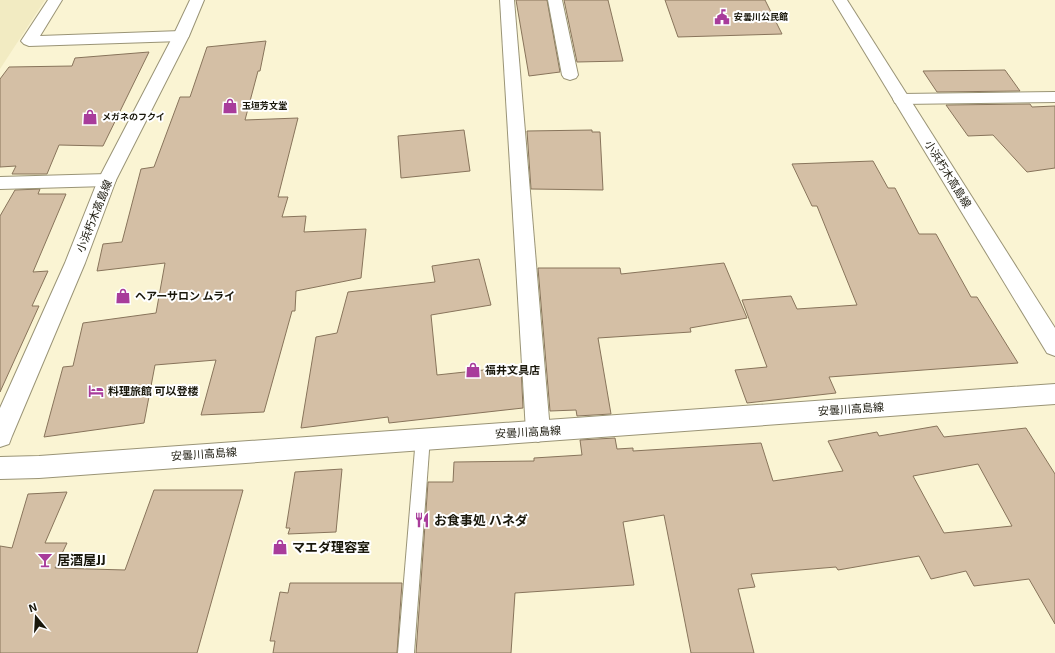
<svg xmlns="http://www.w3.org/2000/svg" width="1055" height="653" font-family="'Exo 2','Noto Sans JP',sans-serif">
	<rect width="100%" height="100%" fill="#faf4d3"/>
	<path fill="#f2ebc2" d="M0 0H45L0 69Z"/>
	<g fill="#d4bfa5" stroke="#88745b" fill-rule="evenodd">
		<path d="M516 0H547L560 72 529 76Z"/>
		<path d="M564 0H608L623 61 577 62Z"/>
		<path d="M665 0H765L782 34 678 37Z"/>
		<path d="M266 41 260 71H258L245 120 298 118 278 197H288L282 217 306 216 304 232 366 229 361 278 296 291 295 311H292L264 412 201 415 216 360 155 365 144 423 44 437 63 367 73 366 83 323 156 313 165 263 97 271 103 244 122 242 141 169 154 167 180 97H190L207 47Z"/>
		<path d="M149 52 103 146 59 145 47 174H12L16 166 0 167V79L9 67 72 66 75 58Z"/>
		<path d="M1005 70 1020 91 937 92 923 71Z"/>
		<path d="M1030 104 1032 107 1055 106V168L1027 172 993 135 968 136 946 105Z"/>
		<path d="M464 130 470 171 401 178 398 136Z"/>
		<path d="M592 130V132H600L603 190 531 189 527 131Z"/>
		<path d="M873 161 888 188H895L919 234H936L971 297H977L1018 363 829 377 836 393 747 403 735 370 767 367 742 300 791 296 797 309 857 305 817 206H812L792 164Z"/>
		<path d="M40 189 38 194H66L33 272 48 271 32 306H39L0 392V216L15 190Z"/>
		<path d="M479 259 491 305 431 315 437 375 521 366 523 408 389 423 388 417 301 428 316 337 337 333 348 292 435 282 432 266Z"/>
		<path d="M724 263 747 318 690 328 691 332 598 338 611 414 577 416 576 410 550 411 538 268H620L621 274Z"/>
		<path d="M937 426 944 437 1026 428 1055 474V624L1029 579 974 586 966 571 931 579 919 556 838 570 836 567 751 574 755 587 738 589 754 653H691L664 515 623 522 634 585 515 593 511 653H416L428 482H453L454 462 534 461V458L582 455 580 440 615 438 617 449 633 448V451L761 443 773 481 843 471 828 441 877 432 879 436ZM978 464 1012 526 944 533 913 476Z"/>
		<path d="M342 469 336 532 288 534 290 528H286L295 472Z"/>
		<path d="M154 490H243L197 653H0V546L12 548 28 494 67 492 45 543H67L55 568 125 570Z"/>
		<path d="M290 583H402L397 653H273L275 641H270L280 592 288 593Z"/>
	</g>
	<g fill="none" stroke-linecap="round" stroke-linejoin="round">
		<g stroke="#9a9476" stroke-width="2">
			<path id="service" d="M423 431 428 433 430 437 414 653H398L416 437 418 433Z"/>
		</g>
		<g stroke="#9a9476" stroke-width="2">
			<g id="minor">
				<path d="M48 0H62L40 36 181 31 186 33 189 36 186 39 181 41 29 46 24 44 21 41Z"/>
				<path d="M500 0H514L550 431 547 438 538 442 529 438 526 431Z"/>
				<path d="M548 0H562L578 75 576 78 570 80 564 78 562 75Z"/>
				<path d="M1055 92V102L901 104 895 103 893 99 895 95 901 94Z"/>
				<path d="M107 174 114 176 116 180 114 184 107 186 0 189V177Z"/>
			</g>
		</g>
		<g stroke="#9a9476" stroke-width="2">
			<path id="secondary" d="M1055 384V404L39 478 0 479V457L39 456Z"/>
		</g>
		<g stroke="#9a9476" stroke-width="2">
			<g id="primary">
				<path d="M190 0H204L189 36 116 180 85 263 12 436 9 444 0 447V408L65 263 98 180 173 36Z"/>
				<path d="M833 0H847L1055 328V356L1047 353Z"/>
			</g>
		</g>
		<use href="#service" fill="#fff" fill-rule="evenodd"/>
		<use href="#minor" fill="#fff" fill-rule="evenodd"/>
		<use href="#secondary" fill="#fff" fill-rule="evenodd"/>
		<use href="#primary" fill="#fff" fill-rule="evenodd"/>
	</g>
	<defs>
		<g id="civic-bare" transform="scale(1.2)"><path d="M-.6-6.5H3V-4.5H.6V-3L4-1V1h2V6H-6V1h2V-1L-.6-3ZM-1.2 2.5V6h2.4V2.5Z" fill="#a83c9b" stroke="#fff" stroke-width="2.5" paint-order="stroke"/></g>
		<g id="shop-bare" transform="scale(1.2)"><path d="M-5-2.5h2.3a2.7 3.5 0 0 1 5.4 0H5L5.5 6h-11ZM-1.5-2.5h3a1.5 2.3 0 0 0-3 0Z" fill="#a83c9b" stroke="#fff" stroke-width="2.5" paint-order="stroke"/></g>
		<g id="hotel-bare" transform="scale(1.2)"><path d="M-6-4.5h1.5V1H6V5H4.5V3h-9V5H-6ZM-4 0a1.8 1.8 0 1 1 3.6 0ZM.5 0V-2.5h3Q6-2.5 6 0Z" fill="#a83c9b" stroke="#fff" stroke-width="2.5" paint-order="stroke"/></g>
		<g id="restaurant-bare" transform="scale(1.2)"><path d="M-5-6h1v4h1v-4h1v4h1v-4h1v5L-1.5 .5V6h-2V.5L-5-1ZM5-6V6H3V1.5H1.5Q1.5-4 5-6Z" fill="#a83c9b" stroke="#fff" stroke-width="2.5" paint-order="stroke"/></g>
		<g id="bar-bare" transform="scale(1.2)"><path d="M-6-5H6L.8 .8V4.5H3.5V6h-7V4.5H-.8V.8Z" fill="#a83c9b" stroke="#fff" stroke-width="2.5" paint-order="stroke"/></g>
	</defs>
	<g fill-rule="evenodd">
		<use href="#civic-bare" x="722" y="17"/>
		<use href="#shop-bare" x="230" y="106"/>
		<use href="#shop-bare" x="90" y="117"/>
		<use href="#shop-bare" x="123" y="296"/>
		<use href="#shop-bare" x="473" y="370"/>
		<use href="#hotel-bare" x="96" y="391"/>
		<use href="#restaurant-bare" x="422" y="520"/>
		<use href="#shop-bare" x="280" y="547"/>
		<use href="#bar-bare" x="45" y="560"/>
	</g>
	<g text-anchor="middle" stroke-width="4" stroke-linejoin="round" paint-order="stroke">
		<g font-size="9" font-weight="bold" fill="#19170b" stroke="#fff" text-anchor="start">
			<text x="734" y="20">安曇川公民館</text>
			<text x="242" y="109">玉垣芳文堂</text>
			<text x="102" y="120">メガネのフクイ</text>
		</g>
		<g font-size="11" fill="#19170b" stroke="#fff">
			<text transform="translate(948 174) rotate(58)" y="4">小浜朽木高島線</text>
			<text transform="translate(94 216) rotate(-68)" y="4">小浜朽木高島線</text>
			<text transform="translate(851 409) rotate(-4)" y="4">安曇川高島線</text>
			<text transform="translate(528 432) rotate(-3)" y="4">安曇川高島線</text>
			<text transform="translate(204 454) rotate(-4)" y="4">安曇川高島線</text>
		</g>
		<g font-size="11" font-weight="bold" fill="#19170b" stroke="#fff" text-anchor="start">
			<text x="135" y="300">ヘアーサロン ムライ</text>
			<text x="485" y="374">福井文具店</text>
			<text x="108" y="395">料理旅館 可以登楼</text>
		</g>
		<g font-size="13" font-weight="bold" fill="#19170b" stroke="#fff" text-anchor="start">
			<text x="434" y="525">お食事処 ハネダ</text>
			<text x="292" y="552">マエダ理容室</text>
			<text x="57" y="565">居酒屋JJ</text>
		</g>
	</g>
	<g transform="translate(36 617) rotate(342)" stroke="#ffffff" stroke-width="3" paint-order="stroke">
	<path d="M0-3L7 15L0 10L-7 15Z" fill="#19170b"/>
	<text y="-6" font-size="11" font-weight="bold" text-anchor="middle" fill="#19170b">N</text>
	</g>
</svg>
